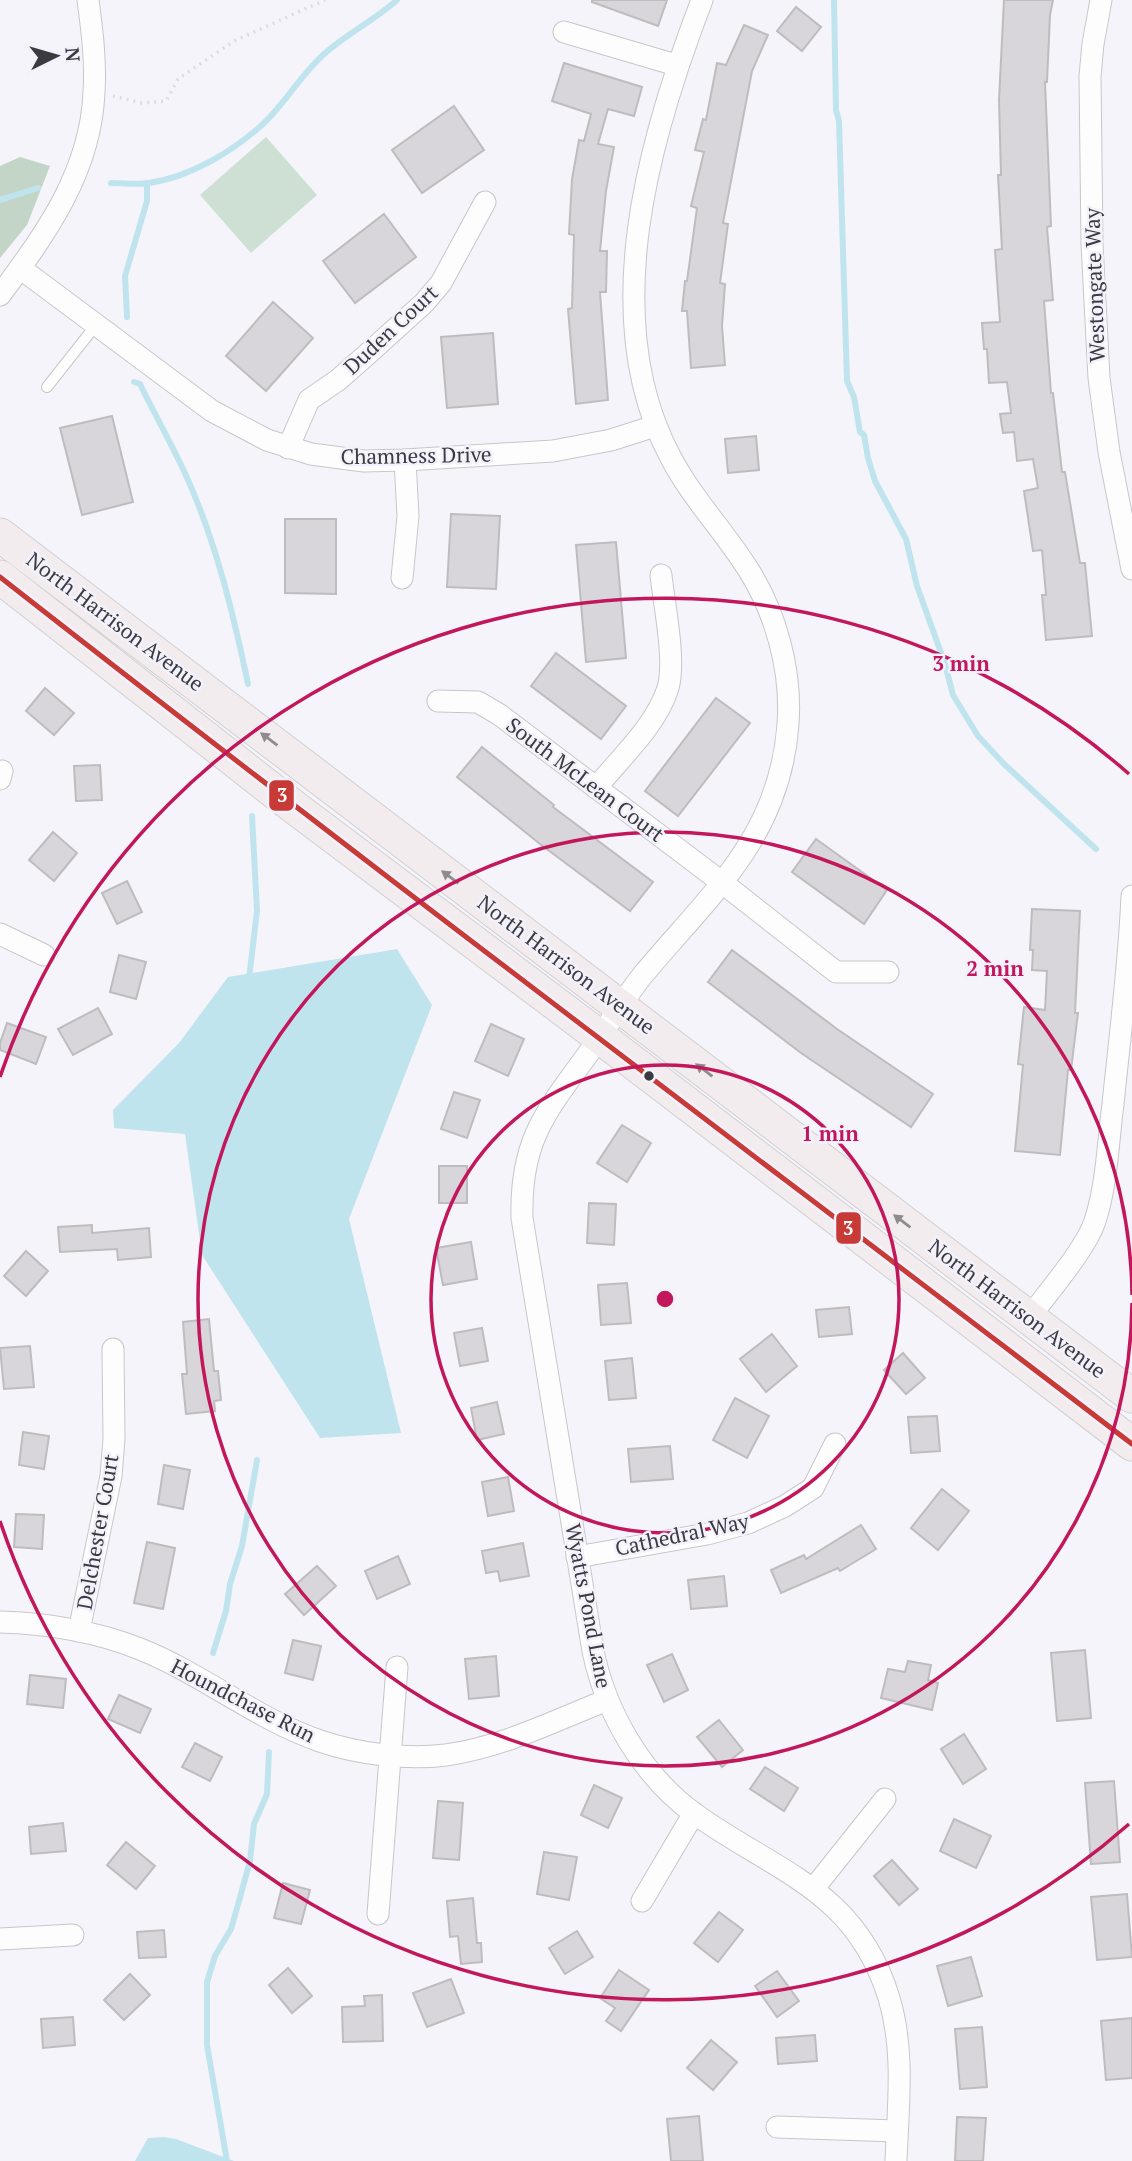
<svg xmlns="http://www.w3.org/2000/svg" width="1132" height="2161" font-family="'PT Serif',serif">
	<rect width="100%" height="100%" fill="#f5f4fa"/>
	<path fill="#cee0d4" d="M266 137 317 195 251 253 200 195Z"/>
	<path fill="#c2d5c7" d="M20 157 50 166 27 225 0 258V166Z"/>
	<g fill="#c0e4ee">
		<path d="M397 949 432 1005 349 1219 401 1433 320 1438 202 1255 185 1134 114 1128 113 1110 179 1043 228 977Z"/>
		<path d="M164 2137 176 2139 234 2161H135L148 2138Z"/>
	</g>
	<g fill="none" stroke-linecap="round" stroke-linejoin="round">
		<g stroke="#c0e4ee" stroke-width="6">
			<path d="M834 0 836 110 839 121 847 381 854 397 860 432 864 435 868 458 875 481 906 539 917 586 945 664 953 695 978 736 1004 764 1096 849"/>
			<path d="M111 183C123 183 137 185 149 183 190 177 232 152 263 124 285 103 301 75 323 55 346 34 375 20 397 0"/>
			<path d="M0 200 38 188"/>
			<path d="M127 317 125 276 147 201V183"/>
			<path d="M134 382 140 384C154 413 170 441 184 471 215 538 233 612 248 684"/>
			<path d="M249 979 257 911 252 816"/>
			<path d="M213 1653 226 1611 230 1584 242 1546 257 1460"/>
			<path d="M227 2161 207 2045V1982L215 1956 231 1929 239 1901 250 1861 254 1824 267 1794 269 1752"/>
		</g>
	</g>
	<g fill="#d8d6da" stroke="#bfbcc0" stroke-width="2">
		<path d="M592 0H667L658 26 592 2Z"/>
		<path d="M1004 0H1053L1050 15 1047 82H1045L1051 226 1047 227 1053 300 1044 301 1051 393H1053L1062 472H1065L1080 563H1085L1092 636 1046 640 1042 595H1046L1042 550 1033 551 1024 491 1038 488 1033 459 1017 461 1014 432 1003 433 1000 414 1011 413 1007 382 989 383 987 349H984L982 323 1000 322 995 250 1002 249 998 175H1001L999 100Z"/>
		<path d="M796 7 821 27 802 51 777 31Z"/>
		<path d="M744 25 768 35 752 71 723 223 728 224 720 283 725 284 722 326 725 365 691 368 687 311H682L685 281H687L697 208 691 206 704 152 695 150 703 119 706 120 717 63 726 65Z"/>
		<path d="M564 63 642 87 634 116 608 109 598 144 614 147 606 191 600 251H607L606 292H600L608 400 576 404 568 309 572 308 574 235 569 234 572 179 579 140 584 141 591 114 552 101Z"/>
		<path d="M454 106 484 150 422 193 392 150Z"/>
		<path d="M384 214 416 257 355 303 323 261Z"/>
		<path d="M273 302 313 338 266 391 226 356Z"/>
		<path d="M493 333 498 404 447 408 441 337Z"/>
		<path d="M112 416 133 502 82 515 60 428Z"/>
		<path d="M756 436 759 470 728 473 725 439Z"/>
		<path d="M451 514 500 516 496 589 447 587Z"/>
		<path d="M285 519H336V594L285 593Z"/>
		<path d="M616 542 626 658 586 662 576 545Z"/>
		<path d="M556 653 626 706 601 739 531 686Z"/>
		<path d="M45 688 74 713 54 735 26 711Z"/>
		<path d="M716 698 750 723 678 816 645 791Z"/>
		<path d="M482 747 554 805 553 807 653 882 630 911 540 844 457 777Z"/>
		<path d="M100 765 102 800 76 801 74 766Z"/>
		<path d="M53 832 77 853 54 881 29 860Z"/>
		<path d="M816 839 887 890 864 924 792 872Z"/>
		<path d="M127 881 142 912 117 924 102 893Z"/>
		<path d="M1032 909 1080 911 1075 1013H1078L1071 1070H1068L1060 1155 1015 1151 1023 1065 1018 1064 1024 1007 1045 1010 1047 971 1032 970 1033 950H1030Z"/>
		<path d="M732 950 837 1029 933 1094 911 1127 801 1053 708 982Z"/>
		<path d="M119 955 146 962 136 999 110 992Z"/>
		<path d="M98 1008 112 1034 73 1055 58 1029Z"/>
		<path d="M7 1023 46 1037 36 1064 0 1050V1043Z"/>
		<path d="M491 1024 524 1039 508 1076 475 1061Z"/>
		<path d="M454 1092 480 1100 467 1138 441 1129Z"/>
		<path d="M622 1125 651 1143 627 1182 597 1163Z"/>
		<rect x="439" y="1166" width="28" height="37"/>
		<path d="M589 1203 616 1204 614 1245 587 1243Z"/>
		<path d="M92 1225V1233L149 1228 151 1257 118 1260 117 1249 60 1252 58 1227Z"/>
		<path d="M471 1242 477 1279 443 1285 436 1248Z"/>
		<path d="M26 1251 48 1271 26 1296 4 1276Z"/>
		<path d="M627 1283 631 1323 601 1325 598 1285Z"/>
		<path d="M849 1307 852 1334 819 1337 816 1310Z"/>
		<path d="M209 1319 214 1371H218L221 1400 214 1401 215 1411 186 1414 182 1374H187L183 1322Z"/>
		<path d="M482 1328 488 1361 460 1366 454 1333Z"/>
		<path d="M772 1334 797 1366 766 1392 740 1359Z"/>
		<path d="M30 1346 34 1387 4 1389 0 1348Z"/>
		<path d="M903 1353 925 1378 906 1394 884 1370Z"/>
		<path d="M632 1358 636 1398 609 1400 605 1361Z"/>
		<path d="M735 1398 769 1416 747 1458 713 1440Z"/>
		<path d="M497 1402 504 1434 477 1440 471 1408Z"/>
		<path d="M937 1416 940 1451 911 1453 908 1417Z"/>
		<path d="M23 1432 49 1436 44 1469 19 1465Z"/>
		<path d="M670 1446 673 1479 631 1482 628 1449Z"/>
		<path d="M164 1465 190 1470 183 1509 158 1504Z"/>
		<path d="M508 1477 514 1511 488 1516 482 1482Z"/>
		<path d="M942 1489 969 1511 938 1550 911 1528Z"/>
		<path d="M16 1514 44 1515 42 1549 14 1547Z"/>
		<path d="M861 1525 876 1549 840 1571 838 1568 781 1593 771 1570 804 1555 806 1559Z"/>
		<path d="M147 1542 175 1548 163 1609 134 1603Z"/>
		<path d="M523 1543 529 1576 500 1581 498 1571 486 1573 482 1551Z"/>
		<path d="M398 1556 410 1584 377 1599 365 1571Z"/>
		<path d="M317 1566 336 1586 304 1615 285 1594Z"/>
		<path d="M724 1576 727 1606 691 1609 688 1580Z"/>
		<path d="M293 1640 321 1646 313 1680 285 1673Z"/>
		<path d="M1085 1650 1091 1718 1057 1721 1051 1653Z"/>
		<path d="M672 1654 688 1690 664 1702 647 1665Z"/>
		<path d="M496 1656 499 1696 469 1699 465 1659Z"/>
		<path d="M908 1661 931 1665 928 1680 938 1683 932 1710 881 1698 888 1669 905 1672Z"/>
		<path d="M30 1675 66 1679 63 1708 27 1704Z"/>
		<path d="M119 1695 151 1709 140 1733 108 1719Z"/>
		<path d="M719 1720 743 1750 722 1767 697 1737Z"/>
		<path d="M964 1734 986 1769 963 1784 941 1749Z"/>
		<path d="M195 1743 222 1757 210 1781 182 1767Z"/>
		<path d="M765 1767 798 1788 784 1811 750 1789Z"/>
		<path d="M1114 1781 1120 1862 1091 1864 1085 1783Z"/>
		<path d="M594 1785 622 1798 608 1828 581 1815Z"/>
		<path d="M438 1801 463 1803 459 1860 433 1858Z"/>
		<path d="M954 1819 991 1836 976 1868 940 1851Z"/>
		<path d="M63 1823 66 1851 31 1854 29 1827Z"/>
		<path d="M126 1842 155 1866 136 1889 107 1865Z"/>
		<path d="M544 1852 577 1857 569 1900 537 1894Z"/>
		<path d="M892 1860 918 1889 899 1905 874 1876Z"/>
		<path d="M283 1883 310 1890 301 1924 274 1918Z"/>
		<path d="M1127 1894 1132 1957 1097 1960 1091 1897Z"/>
		<path d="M473 1898 477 1943H481L482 1962 461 1964 458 1936 450 1937 447 1901Z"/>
		<path d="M719 1912 743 1930 718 1962 694 1943Z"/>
		<path d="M164 1930 166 1957 139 1958 137 1932Z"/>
		<path d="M577 1931 593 1957 565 1974 549 1948Z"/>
		<path d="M971 1957 982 1996 948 2006 937 1966Z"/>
		<path d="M288 1968 312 1996 292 2013 269 1985Z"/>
		<path d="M619 1970 649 1990 621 2031 606 2021 615 2008 600 1998Z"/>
		<path d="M777 1971 799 2001 777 2017 755 1986Z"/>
		<path d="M130 1974 150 1995 124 2020 104 2000Z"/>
		<path d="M451 1979 464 2013 427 2027 413 1993Z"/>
		<path d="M382 1995 383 2041 343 2042 342 2007 365 2006 364 1996Z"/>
		<path d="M73 2017 75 2045 43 2048 41 2019Z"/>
		<path d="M1132 2018V2078L1106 2080 1101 2021Z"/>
		<path d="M982 2027 987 2087 960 2089 955 2029Z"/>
		<path d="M815 2035 817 2061 778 2064 776 2038Z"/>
		<path d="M711 2040 737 2062 713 2090 687 2068Z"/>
		<path d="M699 2116 703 2161H671L667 2119Z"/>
		<path d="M957 2117 986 2118 983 2161H955Z"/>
	</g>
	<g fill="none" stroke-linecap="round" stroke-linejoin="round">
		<g stroke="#c7c6cb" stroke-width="12">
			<path id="lane" d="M47 387 96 325"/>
		</g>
		<g stroke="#c7c6cb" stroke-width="23">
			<g id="street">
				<path d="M702 0C649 138 596 319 671 458 692 498 724 531 748 569 776 613 792 671 788 724 780 838 709 895 642 976 623 1000 607 1028 588 1054 545 1113 520 1141 522 1218L593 1651C606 1713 642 1776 695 1814 776 1872 856 1890 889 1998 905 2051 898 2106 896 2161"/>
				<path d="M1101 0 1093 44 1090 76 1092 244 1099 378 1109 452 1132 569"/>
				<path d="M564 32 676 65"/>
				<path d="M20 268 212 411 267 440 311 454 364 461 405 460 553 451 611 440 655 426"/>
				<path d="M0 295C46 234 91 171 94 92 96 61 92 30 88 0"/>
				<path d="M288 448 309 400 338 380 371 351 424 303 441 283 485 202"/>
				<path d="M402 578 408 516 405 460"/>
				<path d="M438 701 478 702 500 715 724 884 836 972H888"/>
				<path d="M0 779 2 771"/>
				<path d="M596 788C620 758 656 726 668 688 676 660 664 605 661 575"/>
				<path d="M0 934 44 955"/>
				<path d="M1029 1318C1048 1292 1086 1249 1095 1221 1107 1184 1108 1142 1113 1104 1120 1035 1129 966 1132 896"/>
				<path d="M577 1557 707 1534 748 1523 785 1506 813 1488 835 1444"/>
				<path d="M0 1622C46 1623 98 1632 140 1649 203 1674 256 1719 320 1741 358 1754 406 1760 446 1755 503 1747 554 1721 607 1700"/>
				<path d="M79 1631 111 1476 114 1439 113 1349"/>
				<path d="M814 1888 885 1799"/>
				<path d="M642 1901 694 1813"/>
				<path d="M378 1914 397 1667"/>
				<path d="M0 1939 73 1935"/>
				<path d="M777 2127 897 2131"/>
			</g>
		</g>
		<g stroke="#d0d0d3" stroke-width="35">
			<g id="primary">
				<path d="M0 535 1132 1396"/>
				<path d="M0 577 294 807 600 1037 1132 1444"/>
			</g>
		</g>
		<path stroke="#dddddf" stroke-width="3.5" stroke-dasharray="2 5" stroke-linecap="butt" d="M113 96 142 103 166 101 178 79 234 41 325 0"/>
		<use href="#lane" stroke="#fefdfe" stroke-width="10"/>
		<use href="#street" stroke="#fefdfe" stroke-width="21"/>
		<use href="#primary" stroke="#f3ecef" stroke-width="33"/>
		<g stroke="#f3f2fc" stroke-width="10">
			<path id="bus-1" d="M0 577C374 870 754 1155 1132 1444"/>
		</g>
		<use href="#bus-1" stroke="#c73a36" stroke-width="5"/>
	</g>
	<defs><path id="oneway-solid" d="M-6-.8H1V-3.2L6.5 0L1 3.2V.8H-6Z" transform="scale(1.75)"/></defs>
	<g fill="#8e8b8e">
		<use href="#oneway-solid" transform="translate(269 739) rotate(-143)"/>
		<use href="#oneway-solid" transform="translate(450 877) rotate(-143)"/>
		<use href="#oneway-solid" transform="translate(704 1070) rotate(-143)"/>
		<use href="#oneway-solid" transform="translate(902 1221) rotate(-143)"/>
	</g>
	<g fill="none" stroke="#c2185b" stroke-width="3.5">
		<circle cx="665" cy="1299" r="234"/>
		<path d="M1132 1303A467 467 0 1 1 1132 1295"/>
		<path d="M1129 1824A701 701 0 0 1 0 1521M0 1077A701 701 0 0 1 1129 774"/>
	</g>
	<circle fill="#3b3b3f" stroke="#f3f2fc" stroke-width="2.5" cx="649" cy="1076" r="6"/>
	<g text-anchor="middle" stroke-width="5" stroke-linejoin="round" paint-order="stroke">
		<g font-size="21" fill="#3b3b3f" stroke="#f3f2fc">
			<text transform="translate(1095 285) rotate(-92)" y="7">Westongate Way</text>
			<text transform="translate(391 330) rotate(-43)" y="7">Duden Court</text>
			<text transform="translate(416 456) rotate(-1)" y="7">Chamness Drive</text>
			<text transform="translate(115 622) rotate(37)" y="7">North Harrison Avenue</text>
			<text transform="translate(585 780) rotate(37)" y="7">South McLean Court</text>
			<text transform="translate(566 965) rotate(37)" y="7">North Harrison Avenue</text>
			<text transform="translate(1017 1309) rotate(37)" y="7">North Harrison Avenue</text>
			<text transform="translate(98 1532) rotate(-80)" y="7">Delchester Court</text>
			<text transform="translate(682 1535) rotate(-12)" y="7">Cathedral Way</text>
			<text transform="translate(588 1606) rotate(79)" y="7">Wyatts Pond Lane</text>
			<text transform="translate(243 1701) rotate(27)" y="7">Houndchase Run</text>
		</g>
	</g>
	<circle cx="665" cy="1299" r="10" fill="#c2185b" stroke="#f3f2fc" stroke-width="3.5"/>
	<g font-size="21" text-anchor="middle" font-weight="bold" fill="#c2185b" stroke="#f3f2fc" stroke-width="5" stroke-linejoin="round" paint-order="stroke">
		<text x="961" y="671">3 min</text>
		<text x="995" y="976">2 min</text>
		<text x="830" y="1141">1 min</text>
	</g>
	<g stroke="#f3f2fc" stroke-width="2.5">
		<rect x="268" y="779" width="27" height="33" rx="7" fill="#c73a36"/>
		<rect x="835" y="1211" width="27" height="34" rx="7" fill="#c73a36"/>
	</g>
	<g font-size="19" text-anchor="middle" font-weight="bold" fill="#fff">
		<text x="282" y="802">3</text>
		<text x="848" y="1235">3</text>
	</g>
	<g transform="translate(56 56) rotate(85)" stroke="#f3f2fc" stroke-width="5" paint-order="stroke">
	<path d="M0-5L12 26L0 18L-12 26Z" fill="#3b3b3f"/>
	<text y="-10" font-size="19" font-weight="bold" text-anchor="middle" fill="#3b3b3f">N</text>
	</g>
</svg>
